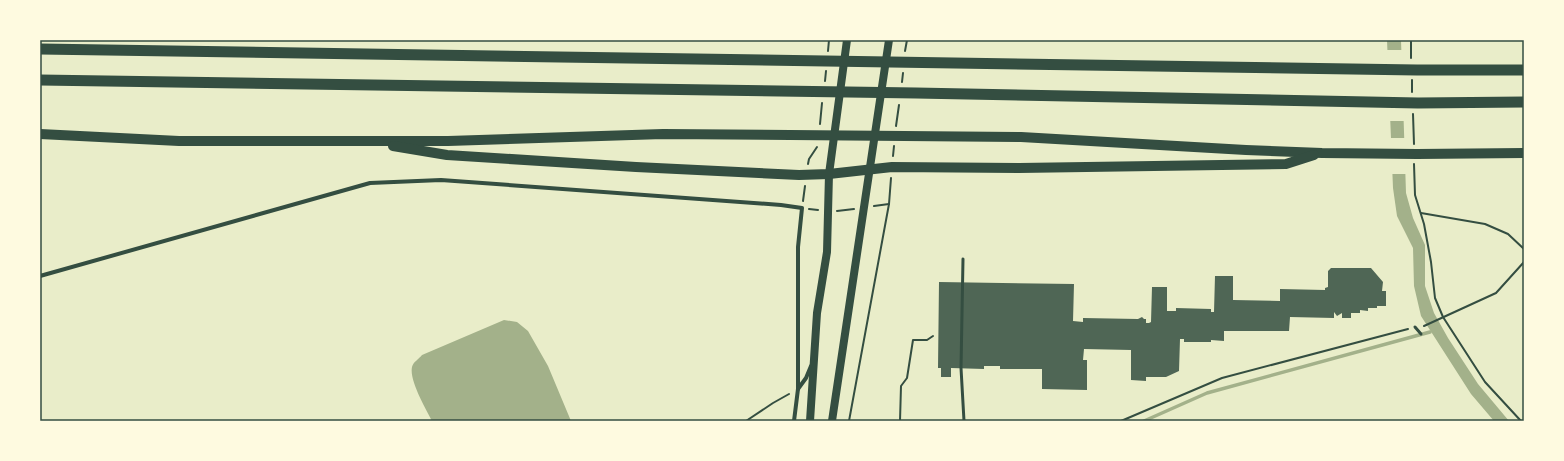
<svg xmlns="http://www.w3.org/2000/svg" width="1564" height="461" font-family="'Varela Round',sans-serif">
	<rect width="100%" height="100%" fill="#e9edc9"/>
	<g fill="#a3b18a">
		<path d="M1387 40H1401L1406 193 1413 218 1425 245V286L1434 313 1448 338 1478 384 1509 421H1494L1471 394 1421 316 1414 286 1413 248 1397 216 1393 188Z"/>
		<path d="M504 320 517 322 528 331 548 366 571 421H432C426 409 409 380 412 367 413 362 419 359 422 355Z"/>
	</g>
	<g fill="#e9edc9">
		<path d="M1386 50H1403L1406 121H1388Z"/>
		<path d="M1389 138H1407L1408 174H1390Z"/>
	</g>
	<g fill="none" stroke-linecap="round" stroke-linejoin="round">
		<path stroke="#a3b18a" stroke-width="3.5" d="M1144 421 1207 393 1430 332"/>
	</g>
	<path fill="#4f6655" d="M1331 268H1371L1383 282 1382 291H1386V306H1377V308H1368V311L1360 310V313H1351V318H1342V313L1337 316 1334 312V318L1290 317 1289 331H1224V341L1211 340V342H1184V339H1180L1179 371 1166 377H1146V381L1131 380V350L1084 349 1083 360H1087V390L1042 389V369H1000V366H984V369L951 368V377H941V368H938L939 282 1074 284 1073 321 1083 322V318L1138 319 1142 317 1144 319H1146V323H1149L1151 322 1152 287H1167V311H1176V308L1211 309V312H1214L1215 276H1233V300L1280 301V289L1325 290V288L1328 287V271Z"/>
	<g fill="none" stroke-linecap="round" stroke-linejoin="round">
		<g stroke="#344e41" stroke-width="2">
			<path d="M1411 40V58"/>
			<path d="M828 51 829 40"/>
			<path d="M905 51 907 40"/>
			<path d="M1412 80V92"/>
			<path d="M825 81 826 71"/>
			<path d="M902 82 903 73"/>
			<path d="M1413 114 1414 144"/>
			<path d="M820 124 822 103"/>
			<path d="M896 126 899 105"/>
			<path d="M893 156 894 146"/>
			<path d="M808 164 809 159 817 147"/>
			<path d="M1414 164 1415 195 1424 224 1431 262 1435 298 1443 317 1485 382 1521 421"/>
			<path d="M803 201 805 186"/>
			<path d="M874 206 889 204"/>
			<path d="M809 209 818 210"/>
			<path d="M837 211 854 209"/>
			<path d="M1421 213 1485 224 1508 234 1524 249"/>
			<path d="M1424 326 1496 293 1524 262"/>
			<path d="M746 421 773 403 789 394"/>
			<path d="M849 421 889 204 891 178"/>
			<path d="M900 421 901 386 907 378 913 340H927L933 336"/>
			<path d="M1121 421 1222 378 1408 329"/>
		</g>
		<g stroke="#344e41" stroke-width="3">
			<path d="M963 259 961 368 964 421"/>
			<path d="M1415 327 1421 334"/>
		</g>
		<g stroke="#344e41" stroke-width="4">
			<path d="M40 276 370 183 441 180 781 205 802 208 798 247V389L794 421"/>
			<path d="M798 389 806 378 811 366"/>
		</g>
		<g stroke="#344e41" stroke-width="8">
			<path d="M810 421 817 313 827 252 829 174 847 40"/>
			<path d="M832 421 889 40"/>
		</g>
		<g stroke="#344e41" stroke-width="10">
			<path d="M40 134 179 141H448L663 134 1021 137 1246 150 1322 153 1417 154 1524 153"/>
			<path d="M393 146 447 155 636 167 799 175 829 174 892 167 1019 168 1286 164 1314 155"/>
		</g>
		<g stroke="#344e41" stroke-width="11">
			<path d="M40 49 1417 70H1524"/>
			<path d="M40 80 916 93 1418 103 1524 102"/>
		</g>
	</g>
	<rect width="1564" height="461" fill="none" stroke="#fefae0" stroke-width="82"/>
	<rect x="41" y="41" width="1482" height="379" fill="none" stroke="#344e41" stroke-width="1.5"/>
</svg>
